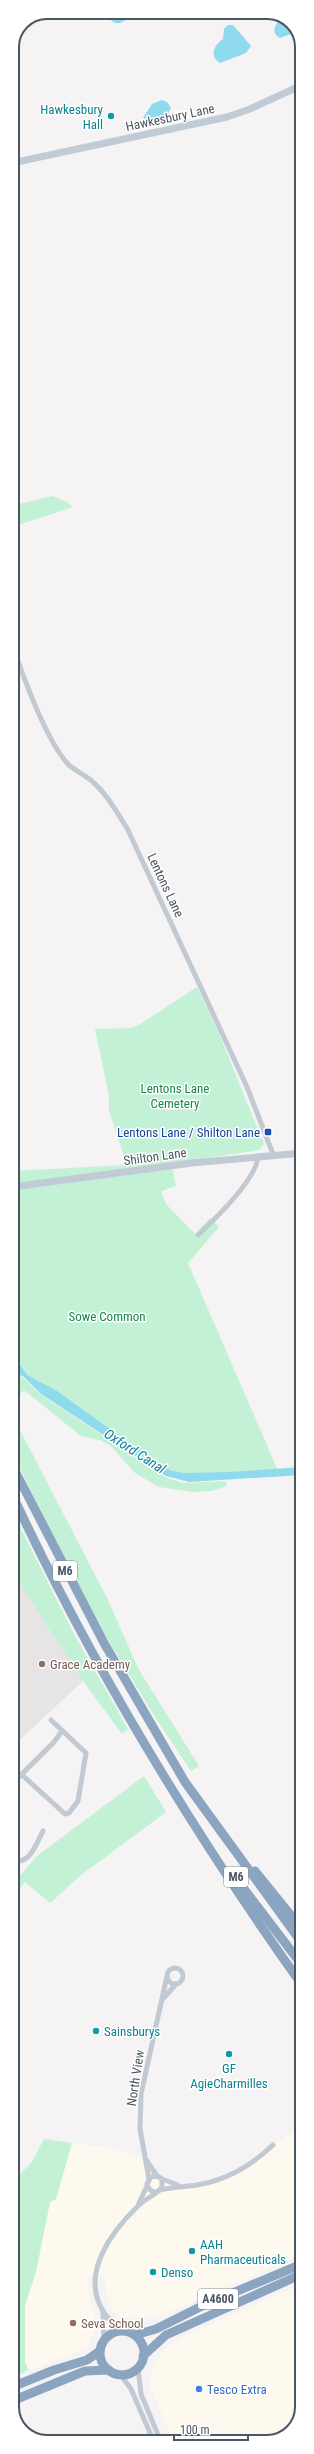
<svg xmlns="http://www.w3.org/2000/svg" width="314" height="2454" font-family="'Roboto Condensed',sans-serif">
	<rect width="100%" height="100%" fill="#f5f3f3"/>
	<g fill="#fdf9ef">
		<path d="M302 2125V2254L160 2316 121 2318 114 2312 105 2290V2276H88L87 2285 95 2316V2328L87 2349 29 2370 25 2363V2306L36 2272 50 2202 56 2199 72 2143 112 2148 147 2160 149 2179H162L178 2185H196L233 2174Z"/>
		<path d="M302 2284V2407L293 2430 270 2442H174L149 2385 153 2368 163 2351 179 2338Z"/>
	</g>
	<path fill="#e6e4e5" d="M12 1571 83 1681 12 1747Z"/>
	<g fill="#c3f1d5">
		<path d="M52 496 67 502 73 507 12 527V523L17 518 15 505Z"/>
		<path d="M197 987 217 1029 264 1144 259 1150 195 1160 172 1166 176 1186 161 1191 166 1204 195 1234 210 1218 219 1227 188 1263 279 1473 176 1476 34 1383 12 1364V1171L127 1165 109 1111V1096L95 1029 132 1028 142 1023Z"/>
		<path d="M12 1371 26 1380 40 1394 165 1477 182 1483 226 1481 227 1486 211 1491 193 1492 159 1487 135 1473 111 1446 100 1440 81 1436 24 1390 17 1398 16 1416 21 1432 107 1598 139 1670 199 1766 191 1771 155 1717 105 1635 49 1528 12 1451Z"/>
		<path d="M12 1511 74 1634 128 1729 122 1734 83 1681 12 1571Z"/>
		<path d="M144 1776 166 1812 81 1875 50 1903 25 1882 12 1896V1885L37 1856Z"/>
		<path d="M44 2139 72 2143 56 2199 50 2202 36 2272 25 2306V2363L29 2370 12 2377V2182L32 2162Z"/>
	</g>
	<g fill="#90daee">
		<path d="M106 12H131L130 18 120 23H115L106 17Z"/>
		<path d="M282 17 292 22 296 32 280 38C270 33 275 24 282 17Z"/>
		<path d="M228 25H233L251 46 246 53 220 63C209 56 214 45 223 39L224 29Z"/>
		<path d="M162 100 167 102 171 108 165 119 151 121 143 118 152 104Z"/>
		<path d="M12 1354 27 1375 57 1391 154 1461 172 1471 184 1473 230 1472 302 1467V1475L189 1482 166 1476 41 1394 24 1377 12 1371Z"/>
	</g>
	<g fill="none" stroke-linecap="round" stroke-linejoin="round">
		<g stroke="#c1cad2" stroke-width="5">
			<path d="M12 643C22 674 47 743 69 765 77 772 87 776 94 783 108 795 117 813 127 828L247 1087 273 1154"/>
			<path d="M198 1235C215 1219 257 1179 258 1156"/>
			<path d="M21 1774 65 1814 69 1813 78 1801 86 1753 51 1720"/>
			<path d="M12 1784 54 1742 62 1731"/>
			<path d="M12 1854 20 1861C32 1859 38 1840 43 1831"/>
			<circle cx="175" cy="1976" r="8"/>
			<path d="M162 2000 176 1984"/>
			<path d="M147 2161 157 2176"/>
			<path d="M149 2179 140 2129 141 2094 167 1976"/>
			<path d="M162 2179 178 2185"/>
			<path d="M160 2190C172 2187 184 2187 197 2185 227 2180 252 2165 273 2145"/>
			<path d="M139 2203 147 2186"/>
			<path d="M103 2311 104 2341"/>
			<path d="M121 2331C115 2325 107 2318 103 2311 80 2273 112 2231 138 2206 145 2199 157 2194 162 2187V2179L157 2176 151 2177 147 2184 149 2189 154 2192"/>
			<path d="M138 2368 141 2394 161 2442"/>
			<path d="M120 2374 131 2389 154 2442"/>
		</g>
		<g stroke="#c1cbd6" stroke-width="7">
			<path d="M12 163 227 117 250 109 302 85"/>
			<path d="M12 1187 192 1163 302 1153"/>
		</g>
		<g stroke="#8ba5c1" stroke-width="9">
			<path d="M12 1465 104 1643 185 1782 302 1943"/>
			<path d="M12 1494C91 1664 194 1833 302 1985"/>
			<path d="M255 1871 302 1929"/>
			<path d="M241 1885 302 1965"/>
			<circle cx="122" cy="2353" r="22"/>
			<path d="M135 2335 156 2329 204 2305 302 2264"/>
			<path d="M143 2356 166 2335 302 2274"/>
			<path d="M12 2387 54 2370 87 2360 100 2351"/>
			<path d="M12 2401 85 2371 109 2370"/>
		</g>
	</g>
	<g fill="#0f9aa8" stroke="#fff" stroke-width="1.5">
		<circle cx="111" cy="116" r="4"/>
		<circle cx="96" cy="2031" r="4"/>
		<circle cx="229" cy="2054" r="4"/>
		<circle cx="192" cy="2251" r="4"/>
		<circle cx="153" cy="2272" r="4"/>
	</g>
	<rect fill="#1a4fb4" stroke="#fff" stroke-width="1.5" x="264" y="1128" width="8" height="8" rx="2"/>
	<g fill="#8d6e63" stroke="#fff" stroke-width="1.5">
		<circle cx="42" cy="1664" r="4"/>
		<circle cx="73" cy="2323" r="4"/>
	</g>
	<circle fill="#3f7fe0" stroke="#fff" stroke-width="1.5" cx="199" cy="2389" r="4"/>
	<g text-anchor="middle" stroke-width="3" stroke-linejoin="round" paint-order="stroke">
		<g fill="#fff" stroke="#808990" stroke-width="1">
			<rect x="53" y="1561" width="24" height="20" rx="3"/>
			<rect x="224" y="1867" width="24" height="20" rx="3"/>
			<rect x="198" y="2289" width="40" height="20" rx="3"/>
		</g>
		<g font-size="12" font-weight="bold" fill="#4a5661">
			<text x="65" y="1575">M6</text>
			<text x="236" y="1881">M6</text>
			<text x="218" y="2303">A4600</text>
		</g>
		<g font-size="13" fill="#0d838f" stroke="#fff" text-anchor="start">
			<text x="103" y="114" text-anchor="end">Hawkesbury<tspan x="103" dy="15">Hall</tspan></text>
			<text x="104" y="2036">Sainsburys</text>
			<text x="229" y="2073" text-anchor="middle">GF<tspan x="229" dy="15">AgieCharmilles</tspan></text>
			<text x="200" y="2249">AAH<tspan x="200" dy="15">Pharmaceuticals</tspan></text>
			<text x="161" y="2277">Denso</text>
		</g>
		<g font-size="13" fill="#4a5661" stroke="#fff">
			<text transform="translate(170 117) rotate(-12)" y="5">Hawkesbury Lane</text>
			<text transform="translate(166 885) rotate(65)" y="5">Lentons Lane</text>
			<text transform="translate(155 1156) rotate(-8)" y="5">Shilton Lane</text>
			<text transform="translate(135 2078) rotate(-81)" y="5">North View</text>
		</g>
		<g font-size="13" fill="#17864f" stroke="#fff">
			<text x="175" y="1093">Lentons Lane<tspan x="175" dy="15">Cemetery</tspan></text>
			<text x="107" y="1321">Sowe Common</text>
		</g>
		<g font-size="13" fill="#164399" stroke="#fff" text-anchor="end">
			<text x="260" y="1137">Lentons Lane / Shilton Lane</text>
		</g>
		<g font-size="13" fill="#785e54" stroke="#fff" text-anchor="start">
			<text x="50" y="1669">Grace Academy</text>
			<text x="81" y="2328">Seva School</text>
		</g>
		<g font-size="13" fill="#366cbe" stroke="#fff" text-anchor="start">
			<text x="207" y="2394">Tesco Extra</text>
		</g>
		<g font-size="14" font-style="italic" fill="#0c7c9b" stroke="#fff">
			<text transform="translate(135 1451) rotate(33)" y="5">Oxford Canal</text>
		</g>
	</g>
	<path d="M0 0H314V2454H0ZM47 19H267A28 28 0 0 1 295 47V2407A28 28 0 0 1 267 2435H47A28 28 0 0 1 19 2407V47A28 28 0 0 1 47 19Z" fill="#fff" fill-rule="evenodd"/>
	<path fill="none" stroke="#4a5661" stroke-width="2" d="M47 19H267A28 28 0 0 1 295 47V2407A28 28 0 0 1 267 2435H47A28 28 0 0 1 19 2407V47A28 28 0 0 1 47 19Z"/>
	<path d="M174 2434v6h74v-6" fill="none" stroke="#4a5661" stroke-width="2"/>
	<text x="180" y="2434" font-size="12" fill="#4a5661" stroke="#ffffff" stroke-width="3" paint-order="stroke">100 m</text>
</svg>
